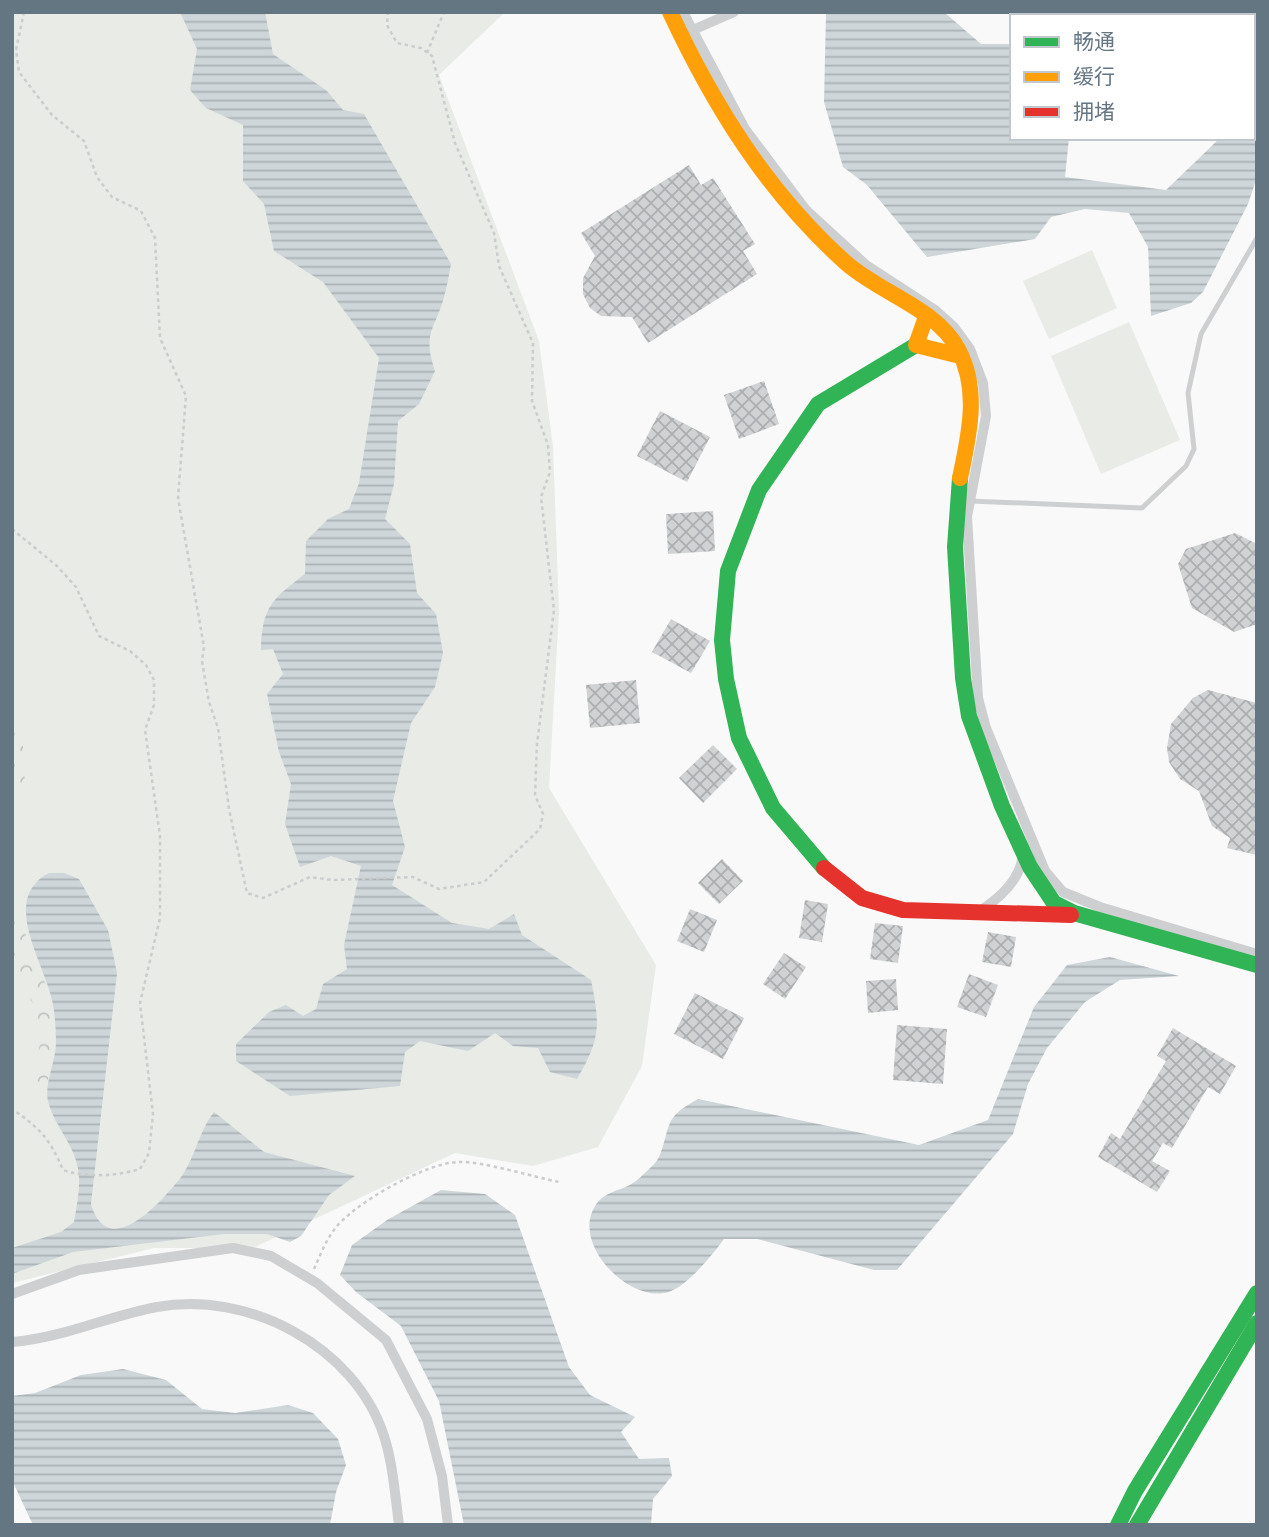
<svg xmlns="http://www.w3.org/2000/svg" width="1269" height="1537" font-family="'Fira Sans Condensed','Noto Sans SC',sans-serif">
	<defs>
		<pattern id="forest-crowns" width="20" height="18" patternUnits="userSpaceOnUse" patternTransform="scale(1.75)"><rect width="20" height="18" fill="#e8ebe6"/><path d="M2 6a3 3 0 1 1 6 0M12 15a3 3 0 1 1 6 0" fill="none" stroke="#c0c3c0"/></pattern>
		<pattern id="water-rules" width="6" height="5" patternUnits="userSpaceOnUse" patternTransform="scale(1.75)"><rect width="6" height="5" fill="#ced6d9"/><path d="M0 2.5h6" fill="none" stroke="#abb2b5"/></pattern>
		<pattern id="building-cross-hatch" width="8" height="8" patternUnits="userSpaceOnUse" patternTransform="scale(1.75)"><rect width="8" height="8" fill="#d0d2d3"/><path d="M0 0l8 8M0 8l8-8" fill="none" stroke="#acafb1"/></pattern>
	</defs>
	<rect width="100%" height="100%" fill="#f9f9f9"/>
	<g fill="#e8ebe6">
		<path d="M12 12H505L439 75 539 341 553 446 559 611 549 788 656 965 642 1066 598 1147 533 1166 455 1153 253 1248H154L12 1283Z"/>
		<path d="M1092 250 1117 308 1049 339 1023 281Z"/>
		<path d="M1129 322 1180 440 1101 474 1051 356Z"/>
	</g>
	<g fill="url(#forest-crowns)">
		<path d="M12 717 23 746 25 782 12 794Z"/>
		<path d="M12 901 52 1000 47 1099 35 1097 32 1083 40 1044 37 1014 12 955Z"/>
	</g>
	<g fill="url(#water-rules)">
		<path d="M180 12H265L273 54 326 90 343 110 364 114 451 264C449 275 447 286 444 297 435 330 422 332 435 371L419 404 398 421 394 484 385 519 410 544 417 593 436 614 443 653 435 687 411 723 393 801 405 847 392 885 452 923 489 929 514 914 522 935 591 980C600 1025 601 1038 577 1079L550 1072 538 1048 513 1046 495 1033 468 1051 420 1041 405 1052 400 1086 290 1096 236 1061V1044L269 1012 286 1005 303 1016 316 1009 323 984 347 969 344 945 361 866 331 856 300 867 285 824 291 784 279 752 267 694 283 674 273 649 261 650C262 607 272 599 305 574L306 541 328 519 349 509 359 483 379 358 323 282 274 251 264 204 243 181V125L206 108 190 90 197 49Z"/>
		<path d="M826 12H944L981 44H1012V138H1069L1065 177 1166 190 1220 138H1253V110L1257 108V177L1248 204 1203 292 1191 303 1151 316 1148 247 1129 213 1085 209 1051 217 1035 239 927 257 867 185 843 167 824 102Z"/>
		<path d="M49 873H64L79 879 108 930 117 973 91 1204C108 1261 158 1205 179 1180 195 1159 198 1133 214 1112L264 1152 355 1176 329 1195 301 1236 290 1242 267 1234H224L73 1252 12 1274V1248L61 1232 74 1222C77 1204 82 1182 77 1164 72 1142 53 1123 48 1101 44 1084 56 1061 56 1043 56 1030 55 1013 52 1000 43 960 0 899 49 873Z"/>
		<path d="M1110 957 1179 976 1120 980 1085 1002 1047 1048 1028 1084 1013 1134 897 1270H874L757 1239H724C713 1254 689 1284 671 1291 635 1306 579 1253 591 1215 600 1189 618 1194 636 1181 642 1176 649 1169 655 1163 666 1150 664 1126 676 1114 682 1108 691 1103 698 1099L919 1145 988 1120 1034 1007 1067 965Z"/>
		<path d="M441 1190 485 1194 515 1215 569 1367 590 1395 635 1417 621 1432 639 1459 669 1458 672 1476 653 1499 651 1525H464L439 1401 401 1326 356 1292 340 1275 352 1245 387 1220Z"/>
		<path d="M123 1369 166 1380 202 1409 235 1413 288 1405 313 1413 338 1439 346 1465 336 1492 330 1525H33L12 1480V1396L35 1393 81 1375Z"/>
	</g>
	<g fill="url(#building-cross-hatch)">
		<path d="M689 165 701 185 713 178 755 244 743 251 757 274 648 343 632 317 601 316 590 308 583 294V278L595 256 581 233Z"/>
		<path d="M764 381 779 424 739 439 724 395Z"/>
		<path d="M660 411 710 437 687 482 637 456Z"/>
		<path d="M713 511 715 551 668 554 666 514Z"/>
		<path d="M1235 533 1257 544V624L1234 632 1192 608 1178 564 1186 549Z"/>
		<path d="M671 619 710 641 691 673 652 652Z"/>
		<path d="M636 680 640 723 590 728 586 685Z"/>
		<path d="M1208 690 1257 703V855L1227 848 1230 838 1212 826 1199 791 1180 779 1169 762 1167 748 1171 724 1193 698Z"/>
		<path d="M713 745 737 769 703 803 679 778Z"/>
		<path d="M722 859 743 881 719 904 698 883Z"/>
		<path d="M805 900 828 904 822 942 799 938Z"/>
		<path d="M690 909 717 920 704 952 677 941Z"/>
		<path d="M875 923 903 926 898 963 870 959Z"/>
		<path d="M988 932 1016 937 1011 967 982 962Z"/>
		<path d="M784 953 806 967 785 999 763 984Z"/>
		<path d="M969 974 998 985 986 1017 957 1007Z"/>
		<path d="M896 979 898 1010 868 1013 866 981Z"/>
		<path d="M695 993 744 1018 723 1059 674 1034Z"/>
		<path d="M897 1025 947 1029 943 1084 893 1080Z"/>
		<path d="M1173 1028 1236 1066 1220 1094 1208 1087 1172 1148 1163 1143 1152 1161 1170 1171 1157 1192 1098 1157 1111 1133 1120 1139 1166 1061 1157 1056Z"/>
	</g>
	<g fill="none" stroke-linecap="round" stroke-linejoin="round">
		<g stroke="#cbcccd" stroke-width="2.5" stroke-dasharray="3.5 3.5" stroke-linecap="butt">
			<path d="M24 12 16 50 19 72 52 115 84 141 97 177 112 197 141 211 155 238 160 338 186 396 178 498 204 647 202 661 209 702 218 728 229 809 247 893 263 898 310 877 332 880 413 877 439 889 484 882 540 829 543 814 535 795 537 744 554 610 541 497 550 472 548 445 532 401 533 343 499 266 494 233 455 143 432 56 421 48 397 43 387 25 388 12"/>
			<path d="M427 53 444 12"/>
			<path d="M12 529 57 566 76 587 99 636 130 651 146 665 154 680V705L145 730 160 836V918L140 1003 153 1114 149 1153 140 1169C117 1176 86 1178 63 1170 50 1139 40 1128 12 1109"/>
			<path d="M314 1269C320 1256 325 1242 334 1230 352 1204 427 1162 459 1162 482 1161 534 1177 559 1182"/>
		</g>
		<path stroke="#cecfd0" stroke-width="5" d="M970 501 1142 508 1186 466 1194 449 1188 393 1201 334 1257 238"/>
		<g stroke="#cecfd0" stroke-width="10">
			<path d="M683 12 745 129 806 210 866 265 935 310 954 327 970 349 983 383 986 416 967 517 978 698 986 728 1045 871 1063 892 1100 907 1257 954"/>
			<path d="M686 33 734 12"/>
			<path d="M978 912C999 899 1020 881 1023 855"/>
			<path d="M12 1294 79 1270 233 1248 271 1256 317 1283 386 1340 427 1419 442 1476 448 1525"/>
			<path d="M12 1342C63 1338 108 1316 157 1307 247 1290 355 1346 384 1436 393 1464 395 1495 399 1525"/>
		</g>
		<g stroke="#30b455" stroke-width="16">
			<path d="M960 478 955 547 963 678 969 716 1002 806 1030 867 1054 903 1074 913 1257 965"/>
			<path d="M824 868 773 808 739 738 726 679 722 640 728 571 759 490 818 404 916 345"/>
			<path d="M1118 1525 1135 1491 1257 1293"/>
			<path d="M1137 1525 1257 1323"/>
		</g>
		<g stroke="#ff9f0a" stroke-width="16">
			<path d="M670 12C714 106 767 192 845 262 879 293 935 307 958 349 980 390 969 435 960 478"/>
			<path d="M926 317 916 345 960 356"/>
		</g>
		<path stroke="#e5322d" stroke-width="16" d="M824 868 862 898 903 910 1071 915"/>
	</g>
	<rect width="1269" height="1537" fill="none" stroke="#657683" stroke-width="28"/>
	<rect x="1010" y="14" width="245" height="126" fill="#ffffff" stroke="#c1c8cd" stroke-width="2"/>
	<rect x="1024" y="37" width="35" height="10" fill="#30b455" stroke="#c1c8cd" stroke-width="2"/>
	<text x="1073" y="49" font-size="21" fill="#657683">畅通</text>
	<rect x="1024" y="72" width="35" height="10" fill="#ff9f0a" stroke="#c1c8cd" stroke-width="2"/>
	<text x="1073" y="84" font-size="21" fill="#657683">缓行</text>
	<rect x="1024" y="107" width="35" height="10" fill="#e5322d" stroke="#c1c8cd" stroke-width="2"/>
	<text x="1073" y="119" font-size="21" fill="#657683">拥堵</text>
</svg>
